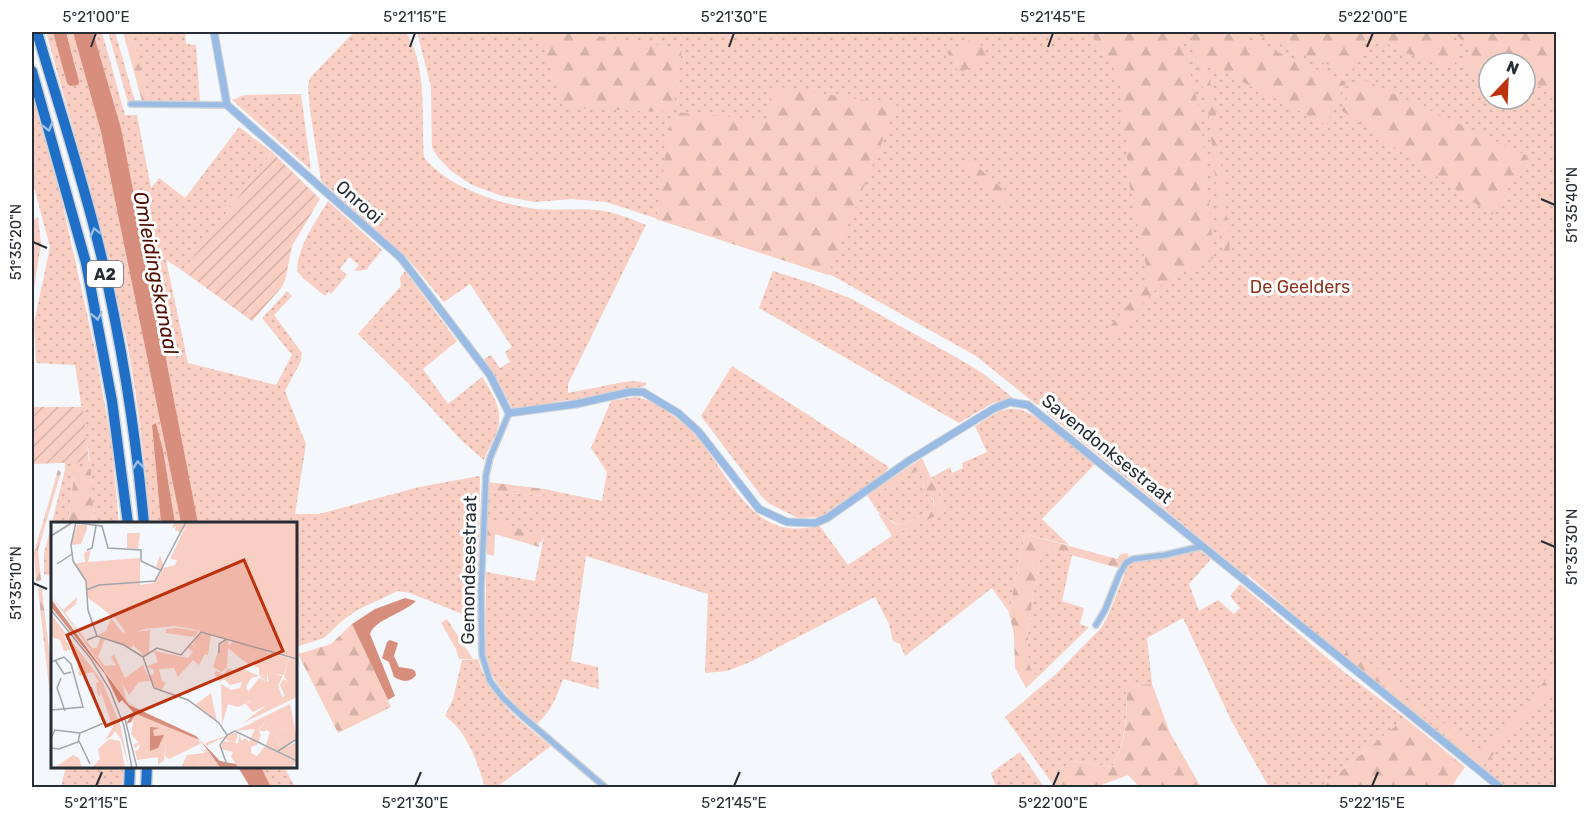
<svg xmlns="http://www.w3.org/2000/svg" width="1588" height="819" font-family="Rubik,sans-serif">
	<defs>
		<pattern id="grass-dots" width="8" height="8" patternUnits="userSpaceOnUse" patternTransform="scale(1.5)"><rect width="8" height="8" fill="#f9cec3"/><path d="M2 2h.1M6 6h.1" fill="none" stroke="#d5b1a8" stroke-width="1.8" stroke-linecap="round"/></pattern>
		<pattern id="forest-firs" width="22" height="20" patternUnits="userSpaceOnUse" patternTransform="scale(1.5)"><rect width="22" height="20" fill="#f9cec3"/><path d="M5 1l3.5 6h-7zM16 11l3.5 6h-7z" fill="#d5b1a8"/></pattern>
		<pattern id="garden-furrows" width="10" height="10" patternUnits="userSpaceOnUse" patternTransform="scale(1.5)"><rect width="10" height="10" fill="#f9cec3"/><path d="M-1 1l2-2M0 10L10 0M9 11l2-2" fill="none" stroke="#d5b1a8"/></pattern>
	</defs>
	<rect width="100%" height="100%" fill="#f4f7fb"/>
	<g fill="url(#grass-dots)" fill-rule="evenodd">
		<path d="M46 32H53L61 60 77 71 66 32H73L101 132 181 523H175L163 450 156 423 152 425 161 523H150C145 465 139 406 128 348 106 241 75 136 46 32Z"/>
		<path d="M93 32H102L125 115H137L151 188 159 178 185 198 239 127 272 152 183 271 166 260 188 363 276 385 292 355 262 318 287 291 292 296 274 315 302 353 301 361 285 391 306 444 295 514H319L419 487 480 476 477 620 410 593 398 591 357 610 342 621 324 638 296 647V524L198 523 121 128Z"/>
		<path d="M108 32H115L136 105 129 106Z"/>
		<path d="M131 32H185L186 44 196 45 200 102 150 105Z"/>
		<path d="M354 32H406C428 68 421 116 424 157 445 186 501 205 536 209 556 211 576 208 597 210 614 212 630 218 646 225L568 384V393L624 382 635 381 647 383 645 386 572 402 568 400 513 410 498 381 484 359 491 355 500 368 510 362 505 352 512 347 470 284 444 302 408 259 321 181 310 110 308 86 310 78Z"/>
		<path d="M417 32H1556V787H1507L1330 646 1248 575 1246 576 1047 413V410L1040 405H1037L976 356 833 276 606 202 572 199 535 202 502 196 472 185 451 171 437 156 432 147 431 87ZM1489 63H1525V99H1489Z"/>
		<path d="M32 90 60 193 95 350 111 440 119 523H94L91 470 72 473 74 474 68 523 52 524V576L44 574V554L65 470V462L90 461 75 365 36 363 34 323 50 247 32 180Z"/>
		<path d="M301 94 311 170 232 100 245 95Z"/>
		<path d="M328 201 382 250 366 270 354 271 359 265 349 257 340 269 347 275 331 294 329 291 325 296 303 278 297 271C298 245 315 223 328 201Z"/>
		<path d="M38 217 41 244 32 301V221Z"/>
		<path d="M405 271 457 341 423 369 448 404 482 377C494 396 505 412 496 434 492 443 487 451 484 460L462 441 407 382 358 334 401 286 400 278Z"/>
		<path d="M773 271 811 283 852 299 966 363 985 375 1013 398 993 403 959 423 759 308Z"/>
		<path d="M732 366 889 467 884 474 820 517 798 518 770 504 762 497 701 416Z"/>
		<path d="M635 397C648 399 658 404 668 412 679 420 691 428 699 439 731 479 755 545 819 525L848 565 895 534 946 511 931 478 950 467 952 473 963 468 962 463 987 452 975 426C985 420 996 411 1008 409 1034 405 1075 448 1095 464L1042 519 1069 545 1025 534 1009 612 992 588 905 656 900 644 893 641 889 624 875 597 748 663 727 671 705 673 708 594 586 556 571 661 598 667 599 689 563 679C556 699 552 709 537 724 515 705 495 687 485 659L486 572 535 581 544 537 487 519 488 491 543 496 544 489 602 501 607 472 591 448 611 401Z"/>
		<path d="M916 471 920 473 924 479 923 487 925 493C933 496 934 502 934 510L901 525C897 525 878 513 877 510 875 506 877 496 879 492Z"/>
		<path d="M1043 547 1072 555 1062 601 1084 608 1080 624 1089 627 1039 676 1035 675C1017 658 1038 572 1043 547Z"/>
		<path d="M1199 550 1211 559 1189 584 1199 611 1218 600 1234 614 1240 608 1230 596 1240 584 1344 672 1405 718 1322 787H1269L1232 722 1183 618 1147 638 1152 684 1127 687C1126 715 1127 741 1112 767L1072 761 1049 779 1005 717 1056 674 1101 628 1108 616 1128 566 1134 561 1173 557Z"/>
		<path d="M478 659C488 698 521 722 551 746L497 787H485C477 762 468 732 445 716L453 699 462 660Z"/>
		<path d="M1020 752 1044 787H996L991 773Z"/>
		<path d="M66 767H124L122 787H61Z"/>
		<path d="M261 767H284L295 787H271Z"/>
	</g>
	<g fill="url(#forest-firs)">
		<path d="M123 32H131L150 105H143Z"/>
		<path d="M538 32H569L682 48 673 112 767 120 772 86 897 105 828 275 656 219 672 112 565 108Z"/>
		<path d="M1090 32H1181L1201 118 1214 258 1169 278 1156 290 1112 337 1107 330 1149 280 1130 188 1120 83 1111 62Z"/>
		<path d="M1191 32H1232L1346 82 1326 125 1206 63 1215 105 1231 261 1224 263 1209 117Z"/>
		<path d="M1252 32H1366L1369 36 1350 74Z"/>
		<path d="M1383 32H1440L1462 49 1453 67C1425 62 1403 53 1379 39Z"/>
		<path d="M1452 32H1556V90L1525 82V63H1489V74L1462 69 1472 48Z"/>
		<path d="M976 36 988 59 959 73 947 52Z"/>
		<path d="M1358 77 1528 156 1492 215 1341 110Z"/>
		<path d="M970 160 1011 196 1003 205 959 165Z"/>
		<path d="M922 458 946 511 892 536 878 513C887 516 892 525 901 525L934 510V500L923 491 924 479 920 473 916 471 879 492C876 498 878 503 876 509L867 495Z"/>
		<path d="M91 469 94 523H68L74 475 68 473V470Z"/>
		<path d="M58 470 61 472 38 550 41 580 36 582 34 553Z"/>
		<path d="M488 482 544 489 543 496 488 491Z"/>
		<path d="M487 519 544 536 542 542H539V547L495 534 494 556 487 554Z"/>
		<path d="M1025 534 1117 559 1121 554 1127 553 1129 556 1118 568 1043 547C1038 572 1017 658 1035 675L1039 676 1026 688 1015 668 1014 635 1009 612Z"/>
		<path d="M38 588H41L42 591 52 675V695L50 696Z"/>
		<path d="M447 619 473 659H459L456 649 441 623Z"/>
		<path d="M352 624 391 707 338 733 298 654 331 644Z"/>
		<path d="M1350 648 1404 689 1410 694 1404 700 1343 656Z"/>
		<path d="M1556 668V685L1483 766 1410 705 1416 699 1471 747 1483 753Z"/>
		<path d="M1152 684 1170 733 1201 787H1140L1128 775 1096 787H1055L1049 779 1072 761 1112 767C1128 741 1126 715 1127 686Z"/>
		<path d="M1405 718 1465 767 1451 787H1322Z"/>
	</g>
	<g fill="url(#garden-furrows)">
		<path d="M272 152 320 199 292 246 285 281 281 288 252 321 183 271Z"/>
		<path d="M32 407H83L89 462 32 464Z"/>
	</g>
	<g fill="#d88e7c">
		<path d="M53 32H66L79 81 78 85 70 86 67 83Z"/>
		<path d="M73 32H93L121 128 198 523H181L101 132Z"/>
		<path d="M156 423 163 450 175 523H161L152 425Z"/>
		<path d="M405 598 416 601C404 613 374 620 370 634L395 696 388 700 352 624 375 609Z"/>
		<path d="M390 640 398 643 394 656 399 667 412 669 415 671 416 675C410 683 402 682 394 677L389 662 382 658 387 642Z"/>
		<path d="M238 767H261L271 787H250Z"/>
	</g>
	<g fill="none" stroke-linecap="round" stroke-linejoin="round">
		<g stroke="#cfd3d7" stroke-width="8">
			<g id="minor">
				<path d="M131 104 227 105"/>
				<path d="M509 413 490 458 486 475 481 591 482 655 490 681 503 698 522 716 606 788"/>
				<path d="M1096 625 1105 610 1119 575 1126 563 1133 559 1165 555 1203 546"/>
			</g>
		</g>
		<g stroke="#cfd3d7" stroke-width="9">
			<path id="tertiary" d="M214 32 227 105 401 258 490 375 509 413 576 404 630 392H643L678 413 698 431 759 509 787 522 815 523 827 518 910 460 993 409 1010 402 1028 405 1501 788"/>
		</g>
		<g stroke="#cfd3d7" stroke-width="13">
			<g id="motorway">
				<path d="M37 32C59 107 84 182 102 259 122 346 136 435 144 524"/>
				<path d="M32 71 86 263 112 401 128 524"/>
				<path d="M129 788 130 766"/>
				<path d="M146 788 147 766"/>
			</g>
		</g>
		<use href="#minor" stroke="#99bbe4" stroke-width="5"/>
		<use href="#tertiary" stroke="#99bbe4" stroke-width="7"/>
		<use href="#motorway" stroke="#1f6fc7" stroke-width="10"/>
	</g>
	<defs><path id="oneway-chevron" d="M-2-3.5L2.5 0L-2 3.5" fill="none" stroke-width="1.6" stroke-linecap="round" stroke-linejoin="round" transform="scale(1.5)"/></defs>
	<g stroke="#9abee6">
		<use href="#oneway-chevron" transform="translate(48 127) rotate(74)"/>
		<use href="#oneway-chevron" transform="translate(95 232) rotate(-104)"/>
		<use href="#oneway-chevron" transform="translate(97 316) rotate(79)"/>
		<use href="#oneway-chevron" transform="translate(138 465) rotate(-96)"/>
	</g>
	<path fill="none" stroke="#272d34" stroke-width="2" d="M91 47 96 33M410 47 415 33M729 47 734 33M1048 47 1053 33M1367 47 1373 33M1541 199 1555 205M33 242 47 248M1541 541 1555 547M33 583 47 589M96 786 102 772M415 786 421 772M734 786 740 772M1053 786 1059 772M1372 786 1378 772"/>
	<g text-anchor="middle" stroke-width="6" stroke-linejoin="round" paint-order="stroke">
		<rect fill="#fff" stroke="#686c71" stroke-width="1.5" x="87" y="261" width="36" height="26" rx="4.5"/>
		<g font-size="16" font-weight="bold" fill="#272d34">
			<text x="105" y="280">A2</text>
		</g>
		<g font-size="18" fill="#272d34" stroke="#fff">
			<text transform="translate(359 202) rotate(41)" y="6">Onrooi</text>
			<text transform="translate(1107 449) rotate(39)" y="6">Savendonksestraat</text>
			<text transform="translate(469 570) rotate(-89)" y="6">Gemondesestraat</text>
		</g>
		<g font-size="18" fill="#8c341f" stroke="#fff">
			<text x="1300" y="293">De Geelders</text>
		</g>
		<g font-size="20" font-style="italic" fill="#500d00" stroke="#fff">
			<text transform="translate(156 273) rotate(79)" y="7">Omleidingskanaal</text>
		</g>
	</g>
	<g transform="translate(51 522)">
		<rect width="246" height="246" fill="#f4f7fb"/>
		<path d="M123 0H246V137L142 107 122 104 93 107 86 110 99 108 98 130 93 134 82 123 80 126 47 113 55 109 60 96 71 110 75 111 65 97 36 75 35 60 23 42 34 40 33 31 40 28 37 40 89 36V63L102 61 112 48 105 45 109 33 113 46 124 43 126 38 119 37 135 4 130 11 124 8 125 4 121 7ZM26 3H36V7L30 22 20 23ZM76 11H89L87 27 76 26ZM0 73 12 88 26 75 25 82 14 91 41 126H46L49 116 54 117 47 135 54 144 65 143 60 136 63 132 74 156 92 143 99 159 88 160 78 173 71 161 76 179 101 196 76 180ZM0 92 51 159 69 202 78 246 70 217 64 209 67 204 61 214 54 218 62 205 47 162 50 174 47 173 45 161 48 160 42 150 28 154 27 150 35 147 27 148V139L20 131 23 126 11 111 20 128 13 129 9 118 1 115ZM115 107 125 106 148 109 143 115 115 111ZM148 111 160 113 157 133 154 132 148 143 142 138 127 155 123 146 108 147 111 159 115 161 110 168 105 166 97 154 103 152 102 147 94 145 107 140 103 129 137 136 142 130 137 126 140 122 146 125 142 122ZM177 118 178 124 182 119 207 126 198 143 177 126 176 146 170 150 162 145 169 123ZM238 136 246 138V162L233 155ZM188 145 208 154 200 156 195 165 200 173 199 179 187 185 177 182 171 203 170 162 180 168 189 166 191 160 179 163 173 157 169 160 163 152 165 149 172 152 178 146 185 151ZM160 171 166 200 144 183ZM84 192 144 215 151 221 118 237 114 234 115 217 113 238 107 243 100 246 107 243V235L86 238 84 229 88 227 89 221 84 227 83 222 88 221 80 212ZM225 193 234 206 224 211 231 227 246 220V238L215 223 219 210 215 208ZM213 196 216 198 207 208 210 213 206 223 200 225V231L206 234 214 224 246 240 240 246H187L180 234 182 230 170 227 172 219 180 220 172 216 155 224 154 221 187 210 185 220 181 219 187 222 189 210 190 219 194 216 198 220 204 207 183 209ZM58 217 69 219 74 246H41L49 237 47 227ZM155 227 168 244 172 246H146ZM22 233 28 236 31 246H3Z" fill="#f9cec3"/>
		<path d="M171 0H193L189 9 179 13 164 4ZM194 0H204L192 21 181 14 190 10ZM206 0H246L240 6 246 5V19L238 20 236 14 223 6 234 14 238 22 246 21V32L240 24 246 34V45L224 29 229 20 208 7 228 20 223 28 198 13ZM161 3V4L155 13 166 29 146 35 145 13H154ZM162 5 178 14 162 22 156 13ZM198 14 246 46 245 54 193 22ZM179 15 191 22 186 31 243 67 238 74 243 82 218 128 207 125 217 127 241 84 225 66 196 49 170 51V57H151L149 55H160L166 48 169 51 164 45 158 43 165 48 160 54H147L150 58H170V64L154 63 165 84 135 39 156 32 162 39 157 32 173 30V39L179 42 187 34 178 41 174 38V30L183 28 166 29 162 23ZM193 23 243 55 239 63 188 31ZM134 40 164 84 156 98 157 90 145 69 134 65 122 44ZM121 82V104L100 106 96 94 84 98 77 91 94 86 97 93ZM207 126 216 129V159L209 155 213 152 208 154V146L199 142ZM217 130 238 136 233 153 220 152 232 154 227 163 231 175 234 174 229 163 232 157 238 160 233 155 246 160V175L192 201 216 183 202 190 194 181 199 180 198 169 208 156 218 160 214 141ZM239 182 246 216 231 227 224 211 234 206 225 194 214 209H207L216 198 214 196 198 202ZM153 231 146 246H130L136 233Z" fill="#f9cec3"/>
		<path d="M0 77 78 183 145 214 169 239 185 242 187 246 169 245 149 218 85 192 80 200 75 202 82 190 71 178 68 181 54 152 0 85ZM99 205 109 206 102 208 103 214 113 213 107 226 99 229Z" fill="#d88e7c"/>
		<path fill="none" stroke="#a2a6ab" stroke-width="1.5" d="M25 0 20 23 22 39 35 59 37 88 46 114M26 1 51 4 57 26 90 28V39L111 49M0 14 22 0M36 28 41 26 45 4M6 42 21 32M35 68 48 63 104 59 135 0M0 88 40 137 59 168 73 204 81 246M36 118 46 114 73 123 92 135M168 131V122L176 117M92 135 106 126 130 133 150 110 246 137M92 135 103 166 137 178 168 201 176 213M4 138 13 152 20 150M0 140 13 135 20 142 32 185 1 188M10 156 6 166 14 189M0 182V202M74 197 86 246M0 216 4 208 29 211M28 219 39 242M0 226 8 227 27 220 29 211 53 201 40 165M227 229 246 217M177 246 169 223 176 213 184 209 246 239"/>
		<path fill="#bc320d" fill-opacity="0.15" stroke="#bc320d" stroke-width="3" d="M193 38 232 129 55 204 16 113Z"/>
		<rect width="246" height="246" fill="none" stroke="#272d34" stroke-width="3"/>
	</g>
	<rect width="1588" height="819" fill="none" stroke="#ffffff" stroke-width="66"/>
	<g transform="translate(1507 81) rotate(23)"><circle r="28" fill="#ffffff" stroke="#a9abae" stroke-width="1.5"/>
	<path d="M0-4.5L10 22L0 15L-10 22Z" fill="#bc320d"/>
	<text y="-9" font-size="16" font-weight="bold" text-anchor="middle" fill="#272d34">N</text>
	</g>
	<rect x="33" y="33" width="1522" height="753" fill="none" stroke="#272d34" stroke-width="2"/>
	<g font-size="15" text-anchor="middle" fill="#272d34">
		<text x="96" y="22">5°21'00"E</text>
		<text x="415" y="22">5°21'15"E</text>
		<text x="734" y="22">5°21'30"E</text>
		<text x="1053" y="22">5°21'45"E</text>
		<text x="1373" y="22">5°22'00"E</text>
		<text transform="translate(1572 205) rotate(-90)" y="5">51°35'40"N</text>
		<text transform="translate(16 242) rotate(-90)" y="5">51°35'20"N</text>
		<text transform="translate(1572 547) rotate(-90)" y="5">51°35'30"N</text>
		<text transform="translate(16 583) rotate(-90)" y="5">51°35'10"N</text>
		<text x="96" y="808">5°21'15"E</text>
		<text x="415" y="808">5°21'30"E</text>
		<text x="734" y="808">5°21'45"E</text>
		<text x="1053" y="808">5°22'00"E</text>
		<text x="1372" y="808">5°22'15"E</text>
	</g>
</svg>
